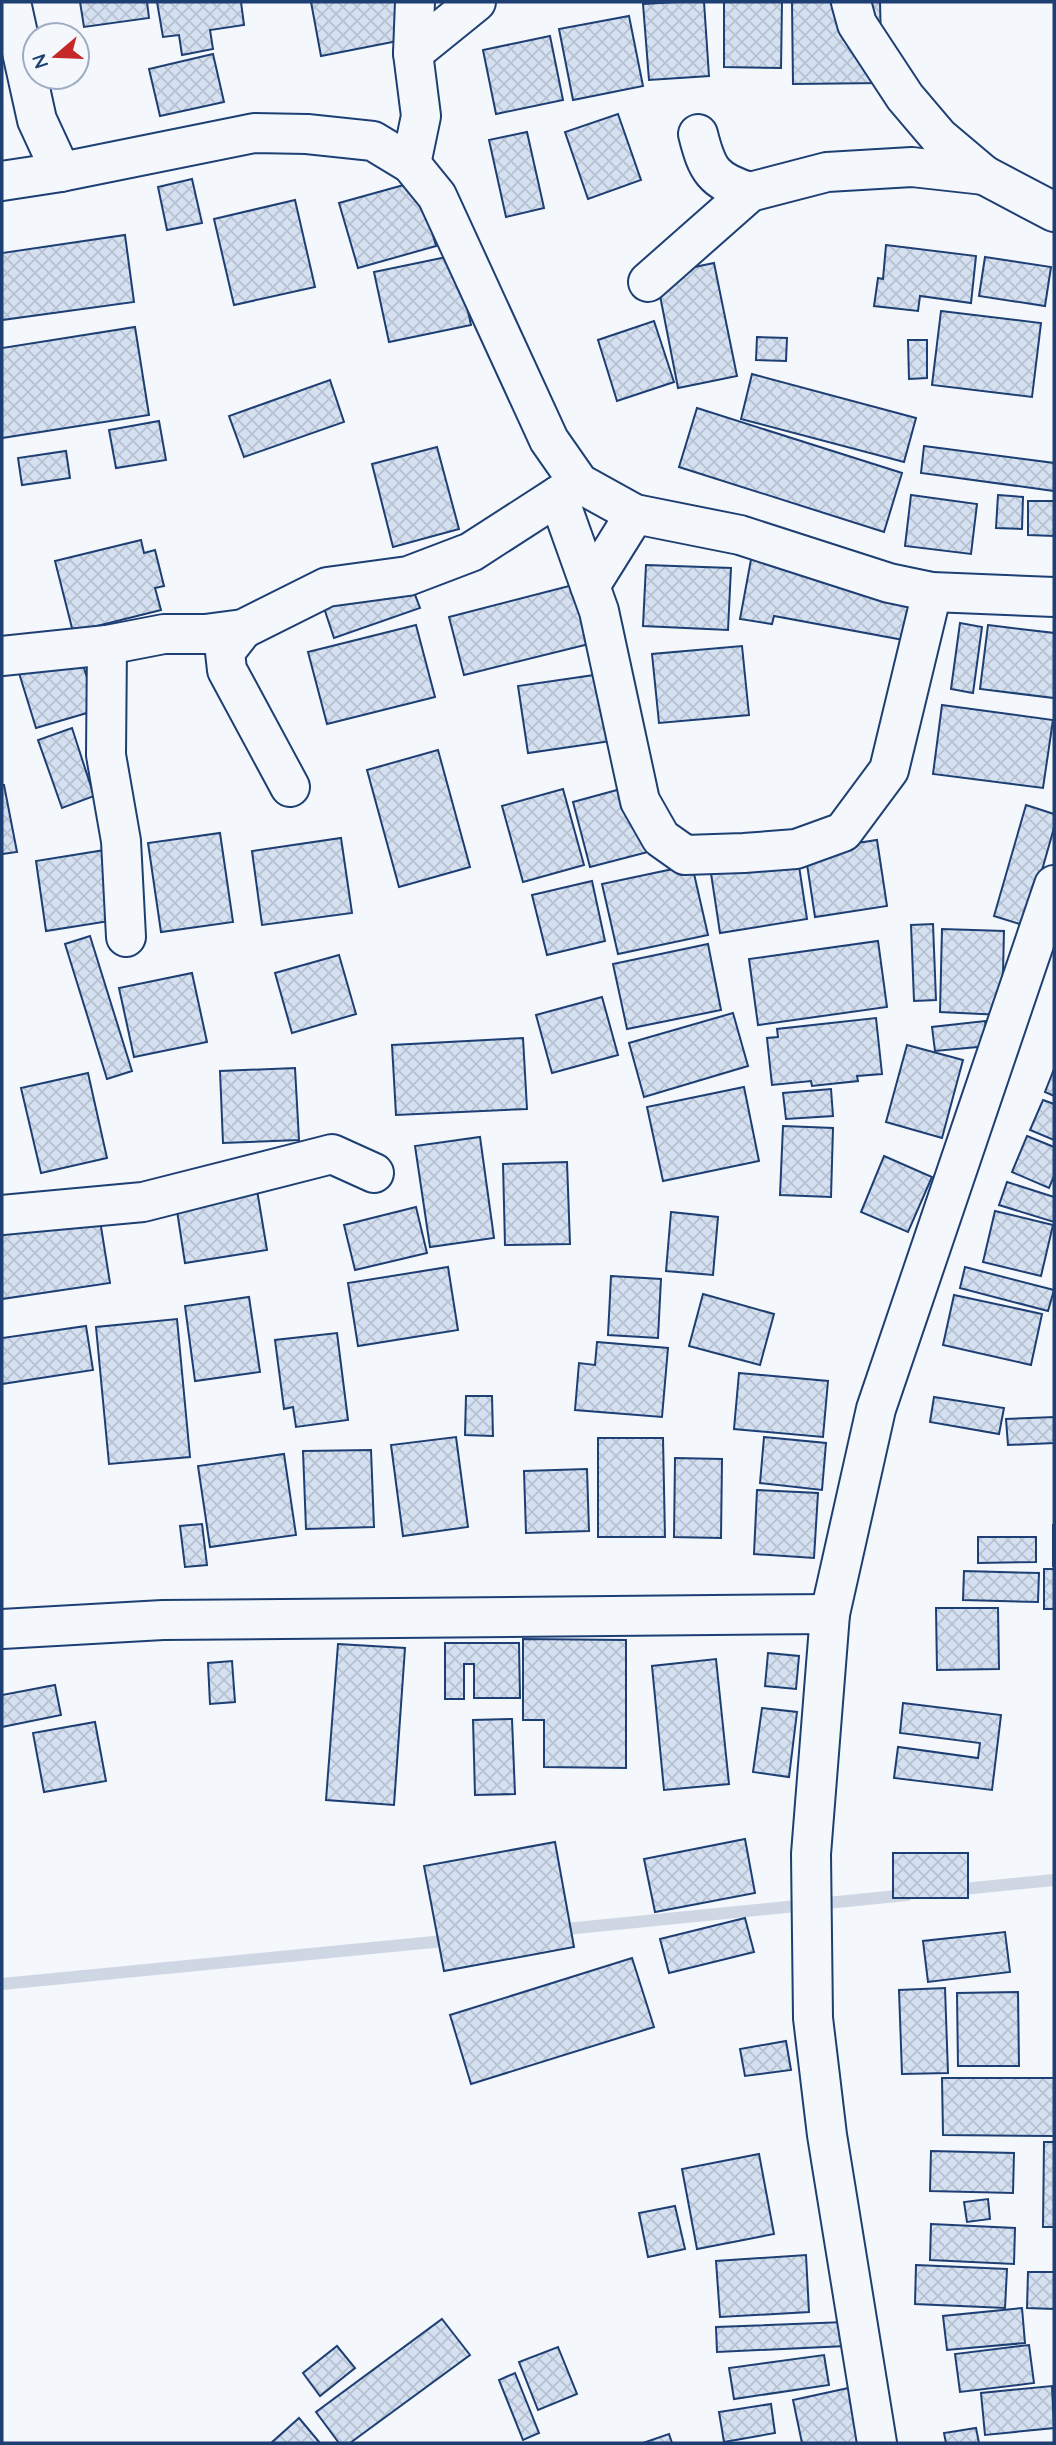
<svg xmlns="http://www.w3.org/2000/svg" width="1056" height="2445" font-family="Quicksand,sans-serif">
	<defs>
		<pattern id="building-cross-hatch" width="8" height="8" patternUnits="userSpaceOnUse" patternTransform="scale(1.75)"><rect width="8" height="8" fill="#d5e0f0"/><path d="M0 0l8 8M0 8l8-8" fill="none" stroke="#b6c1d1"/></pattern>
	</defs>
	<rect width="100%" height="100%" fill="#f4f7fb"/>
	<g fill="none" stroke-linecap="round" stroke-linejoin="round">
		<g stroke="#cfd7e4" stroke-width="12">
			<path d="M953 1890 1054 1880"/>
			<path d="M556 1930 907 1895"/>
			<path d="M2 1984 454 1940"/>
		</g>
	</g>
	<g fill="url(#building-cross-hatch)" stroke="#1d3f73" stroke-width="2">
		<path d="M80 2H147L149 18 84 27Z"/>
		<path d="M157 2H241L244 25 210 30 213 49 182 55 179 35 163 37Z"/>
		<path d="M311 2H407L413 38 321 56Z"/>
		<path d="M676 2H704L709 76 649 80 643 4Z"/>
		<path d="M724 2H782L781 68 724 67Z"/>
		<path d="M792 2H880L882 83 793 84Z"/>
		<path d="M629 16 643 86 573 100 559 29Z"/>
		<path d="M550 36 563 100 496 114 483 50Z"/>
		<path d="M213 54 224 102 160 116 149 69Z"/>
		<path d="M618 114 641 180 588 199 565 132Z"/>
		<path d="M527 132 544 208 506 217 489 140Z"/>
		<path d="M192 179 202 223 167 230 158 187Z"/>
		<path d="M418 181 436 246 358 268 339 203Z"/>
		<path d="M295 200 315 287 234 305 214 219Z"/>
		<path d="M125 235 134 302 2 320V253Z"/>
		<path d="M886 245 976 256 971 303 920 296 918 311 874 306 878 278 883 279Z"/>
		<path d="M456 255 471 325 389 342 374 272Z"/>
		<path d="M985 257 1051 267 1045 306 979 296Z"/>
		<path d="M714 263 737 376 678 388 656 275Z"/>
		<path d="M941 311 1041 323 1032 397 932 385Z"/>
		<path d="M654 321 674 382 617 401 598 340Z"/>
		<path d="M135 327 149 415 2 438V348Z"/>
		<path d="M757 337 787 338 786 361 756 360Z"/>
		<path d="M908 340H927V378L909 379Z"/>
		<path d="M752 374 916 418 904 462 741 419Z"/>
		<path d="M330 380 344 422 244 457 229 416Z"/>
		<path d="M697 408 902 473 884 532 679 467Z"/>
		<path d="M159 421 166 460 116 468 109 430Z"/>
		<path d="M924 446 1054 463V491L921 473Z"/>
		<path d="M437 447 459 529 393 547 372 464Z"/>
		<path d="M66 451 70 478 22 485 18 458Z"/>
		<path d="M911 495 977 504 971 554 905 546Z"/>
		<path d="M998 495 1023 497 1022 529 996 528Z"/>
		<path d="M1028 501H1054V536L1028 535Z"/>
		<path d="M755 538 938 573 925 644 774 616 772 624 740 619Z"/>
		<path d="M141 540 144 553 155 550 164 586 155 588 161 610 73 632 55 561Z"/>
		<path d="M646 565 731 568 728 630 643 626Z"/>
		<path d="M408 576 420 608 334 638 323 605Z"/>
		<path d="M577 584 593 643 464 675 449 617Z"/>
		<path d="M960 623 982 627 973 693 951 689Z"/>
		<path d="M416 625 435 697 327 724 308 652Z"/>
		<path d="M988 625 1054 633V698L980 689Z"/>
		<path d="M76 642 97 710 36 728 15 660Z"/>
		<path d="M742 646 749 715 659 723 652 654Z"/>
		<path d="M615 672 625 739 528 753 518 686Z"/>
		<path d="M942 705 1053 720 1043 788 933 774Z"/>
		<path d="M72 728 94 796 62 808 38 740Z"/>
		<path d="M438 750 470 867 399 887 367 770Z"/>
		<path d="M650 781 667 847 590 867 573 802Z"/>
		<path d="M2 785H4L17 852 2 854Z"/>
		<path d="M563 789 584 865 523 882 502 806Z"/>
		<path d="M1026 805 1054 814V828L1026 926 994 916Z"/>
		<path d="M220 833 233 922 161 932 148 843Z"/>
		<path d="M341 838 352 913 262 925 252 851Z"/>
		<path d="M877 840 887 906 815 917 805 851Z"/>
		<path d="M796 846 807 919 720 933 709 860Z"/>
		<path d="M111 849 122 919 46 931 36 861Z"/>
		<path d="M692 865 708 935 618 954 602 884Z"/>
		<path d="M592 881 605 941 547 955 532 895Z"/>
		<path d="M933 924 936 1000 914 1001 911 925Z"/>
		<path d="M942 929 1004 931 1002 1015 940 1012Z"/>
		<path d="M90 936 132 1071 107 1079 65 944Z"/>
		<path d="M878 941 887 1007 758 1025 749 959Z"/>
		<path d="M708 944 721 1010 627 1029 613 964Z"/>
		<path d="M339 955 356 1014 292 1033 275 973Z"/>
		<path d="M192 973 207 1042 134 1057 119 988Z"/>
		<path d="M602 997 618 1055 552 1073 536 1015Z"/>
		<path d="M733 1013 748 1066 644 1097 629 1043Z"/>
		<path d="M876 1018 882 1074 857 1076 858 1081 812 1086 811 1081 772 1085 767 1038 778 1037 777 1029Z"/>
		<path d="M985 1021 988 1046 935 1051 932 1027Z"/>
		<path d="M523 1038 527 1109 396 1115 392 1045Z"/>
		<path d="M907 1045 963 1060 942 1138 886 1122Z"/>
		<path d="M295 1068 299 1140 223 1143 220 1071Z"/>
		<path d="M1054 1069V1096L1045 1092Z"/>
		<path d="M88 1073 107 1158 41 1173 21 1088Z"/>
		<path d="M744 1087 759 1161 663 1181 647 1107Z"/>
		<path d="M831 1089 833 1116 786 1119 783 1093Z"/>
		<path d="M1043 1100 1054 1104V1140L1030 1130Z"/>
		<path d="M783 1126 833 1128 831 1197 780 1195Z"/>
		<path d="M1027 1136 1054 1147V1176L1049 1188 1012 1172Z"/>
		<path d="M480 1137 494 1238 430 1247 415 1146Z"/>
		<path d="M884 1156 932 1177 908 1232 861 1212Z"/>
		<path d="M567 1162 570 1244 505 1245 503 1164Z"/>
		<path d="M255 1178 267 1250 185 1263 174 1191Z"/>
		<path d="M1007 1182 1054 1197V1222L999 1205Z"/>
		<path d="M416 1207 427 1253 355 1270 344 1225Z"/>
		<path d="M98 1208 110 1283 2 1299V1222Z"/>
		<path d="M995 1211 1053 1225 1041 1276 983 1262Z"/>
		<path d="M671 1212 718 1217 713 1275 666 1271Z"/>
		<path d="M448 1267 458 1330 358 1346 348 1283Z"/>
		<path d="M965 1267 1054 1290 1048 1311 960 1288Z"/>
		<path d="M611 1276 661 1279 658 1338 608 1335Z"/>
		<path d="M703 1294 774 1314 760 1365 689 1346Z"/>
		<path d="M954 1295 1042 1314 1031 1365 943 1345Z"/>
		<path d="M249 1297 260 1372 195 1381 185 1306Z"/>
		<path d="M177 1319 190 1457 109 1464 96 1327Z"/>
		<path d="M86 1326 93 1370 2 1384V1338Z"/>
		<path d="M337 1333 348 1420 296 1427 293 1407 284 1409 275 1340Z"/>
		<path d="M597 1342 668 1348 662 1417 575 1410 579 1363 595 1365Z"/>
		<path d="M739 1373 828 1381 823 1437 734 1429Z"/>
		<path d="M466 1396H492L493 1436 465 1435Z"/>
		<path d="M934 1397 1004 1408 999 1434 930 1422Z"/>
		<path d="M1054 1417V1443L1008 1445 1006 1419Z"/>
		<path d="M456 1437 468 1527 403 1536 391 1445Z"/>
		<path d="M764 1437 826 1443 822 1490 760 1483Z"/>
		<path d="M598 1438H663L665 1537H598Z"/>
		<path d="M371 1450 374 1527 306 1529 303 1451Z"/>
		<path d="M284 1454 296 1535 210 1547 198 1466Z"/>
		<path d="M675 1458 722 1459 721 1538 674 1537Z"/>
		<path d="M587 1469 589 1531 526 1533 524 1471Z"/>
		<path d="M757 1490 818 1493 814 1558 754 1554Z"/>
		<path d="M202 1524 207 1565 185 1567 180 1526Z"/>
		<rect x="1053" y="1525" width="1" height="41"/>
		<path d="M978 1537H1036V1562L978 1563Z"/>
		<rect x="1044" y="1569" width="10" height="40"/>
		<path d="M964 1571 1039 1573 1038 1602 963 1600Z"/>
		<path d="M936 1608H998L999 1669 937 1670Z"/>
		<path d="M523 1639 626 1640V1768L544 1767V1720H523Z"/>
		<path d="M445 1643H519L520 1698H474V1664H464V1699H445Z"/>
		<path d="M338 1644 405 1648 394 1805 326 1800Z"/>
		<path d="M768 1653 799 1656 796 1689 765 1686Z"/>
		<path d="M716 1659 729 1784 664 1790 652 1666Z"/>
		<path d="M232 1661 235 1702 210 1704 208 1663Z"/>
		<path d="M55 1685 61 1715 2 1727V1695Z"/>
		<path d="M903 1703 1001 1715 992 1790 894 1778 898 1747 978 1758 980 1743 900 1733Z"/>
		<path d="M762 1708 797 1712 789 1777 753 1772Z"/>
		<path d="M512 1719 515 1794 475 1795 473 1720Z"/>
		<path d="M95 1722 106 1781 44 1792 33 1733Z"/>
		<path d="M745 1839 755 1893 655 1912 644 1859Z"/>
		<path d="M555 1842 574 1947 444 1971 424 1866Z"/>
		<rect x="893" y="1853" width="75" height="45"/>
		<path d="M745 1918 754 1952 669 1973 660 1939Z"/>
		<path d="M1005 1932 1010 1972 928 1982 923 1941Z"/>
		<path d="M632 1958 654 2027 471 2084 450 2015Z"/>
		<path d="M945 1988 948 2073 902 2074 899 1990Z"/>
		<path d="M1018 1992 1019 2066H958L957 1993Z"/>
		<path d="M786 2041 791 2070 745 2076 740 2049Z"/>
		<path d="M942 2078H1054V2136L943 2135Z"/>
		<path d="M1044 2142H1054V2227H1043Z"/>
		<path d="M931 2151 1014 2153 1013 2193 930 2191Z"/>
		<path d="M759 2154 774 2234 697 2249 682 2169Z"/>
		<path d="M988 2199 990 2219 967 2222 964 2202Z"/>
		<path d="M675 2206 685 2249 648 2257 639 2213Z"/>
		<path d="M931 2224 1015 2228 1014 2264 930 2260Z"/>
		<path d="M806 2255 809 2312 720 2317 716 2261Z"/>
		<path d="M916 2265 1007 2269 1005 2308 915 2304Z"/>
		<path d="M1028 2272H1054V2309L1027 2308Z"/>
		<path d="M1022 2308 1025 2343 947 2350 943 2316Z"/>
		<path d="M442 2319 470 2355 350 2443H339L316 2412Z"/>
		<path d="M845 2322 846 2346 717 2352 716 2327Z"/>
		<path d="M1029 2345 1034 2383 960 2392 955 2354Z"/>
		<path d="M337 2346 355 2368 320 2396 303 2373Z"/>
		<path d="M558 2347 577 2394 538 2410 519 2362Z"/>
		<path d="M824 2355 829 2385 734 2399 729 2368Z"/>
		<path d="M515 2373 539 2433 523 2440 499 2380Z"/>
		<path d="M1052 2386 1054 2428 985 2435 981 2393Z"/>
		<path d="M853 2387 864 2443H802L793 2400Z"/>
		<path d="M771 2404 775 2433 724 2442 719 2412Z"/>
		<path d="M299 2418 320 2443H271Z"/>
		<path d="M976 2428 979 2443H946L944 2433Z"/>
		<path d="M669 2434 672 2443H643Z"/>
	</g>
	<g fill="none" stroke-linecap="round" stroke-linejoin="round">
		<g stroke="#1d3f73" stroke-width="42">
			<g id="minor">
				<path d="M11 2 37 120 61 172"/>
				<path d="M851 2 857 24 905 97 939 137 984 175 1054 212"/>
				<path d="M413 53 476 2"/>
				<path d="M698 134C707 170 713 181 750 192"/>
				<path d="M411 164 421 116 413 53 415 2"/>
				<path d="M2 181 61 172 254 133 307 134 373 141 411 164 437 196 549 440 579 483 635 514 740 535 889 583 932 592 1054 597"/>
				<path d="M648 282 750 192 827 172 912 167 984 175"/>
				<path d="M558 496 599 611 640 801 661 838 685 855 744 853 796 849 843 832 889 770 932 592"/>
				<path d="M590 586 635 514"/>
				<path d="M243 629 225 652 227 670 290 787"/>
				<path d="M107 645 106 755 121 841 126 937"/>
				<path d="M2 656 107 645 164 634H205L243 629 327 587 408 576 471 552 578 483"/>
				<path d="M2 1215 143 1202 332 1154 374 1173"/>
				<path d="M2 1629 163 1620 830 1614"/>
				<path d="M877 2443 827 2135 813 2018 811 1854 830 1614 876 1409 1054 885"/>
			</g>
		</g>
		<use href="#minor" stroke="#f4f7fb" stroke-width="38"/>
	</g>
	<rect width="1056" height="2445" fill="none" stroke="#1d3f73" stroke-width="7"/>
	<g transform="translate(56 56) rotate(251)"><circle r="33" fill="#f4f7fb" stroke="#9eadc5" stroke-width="2"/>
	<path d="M0-5L12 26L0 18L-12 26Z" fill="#c62828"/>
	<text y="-10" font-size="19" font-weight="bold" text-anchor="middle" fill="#1d3f73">N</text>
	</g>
</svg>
